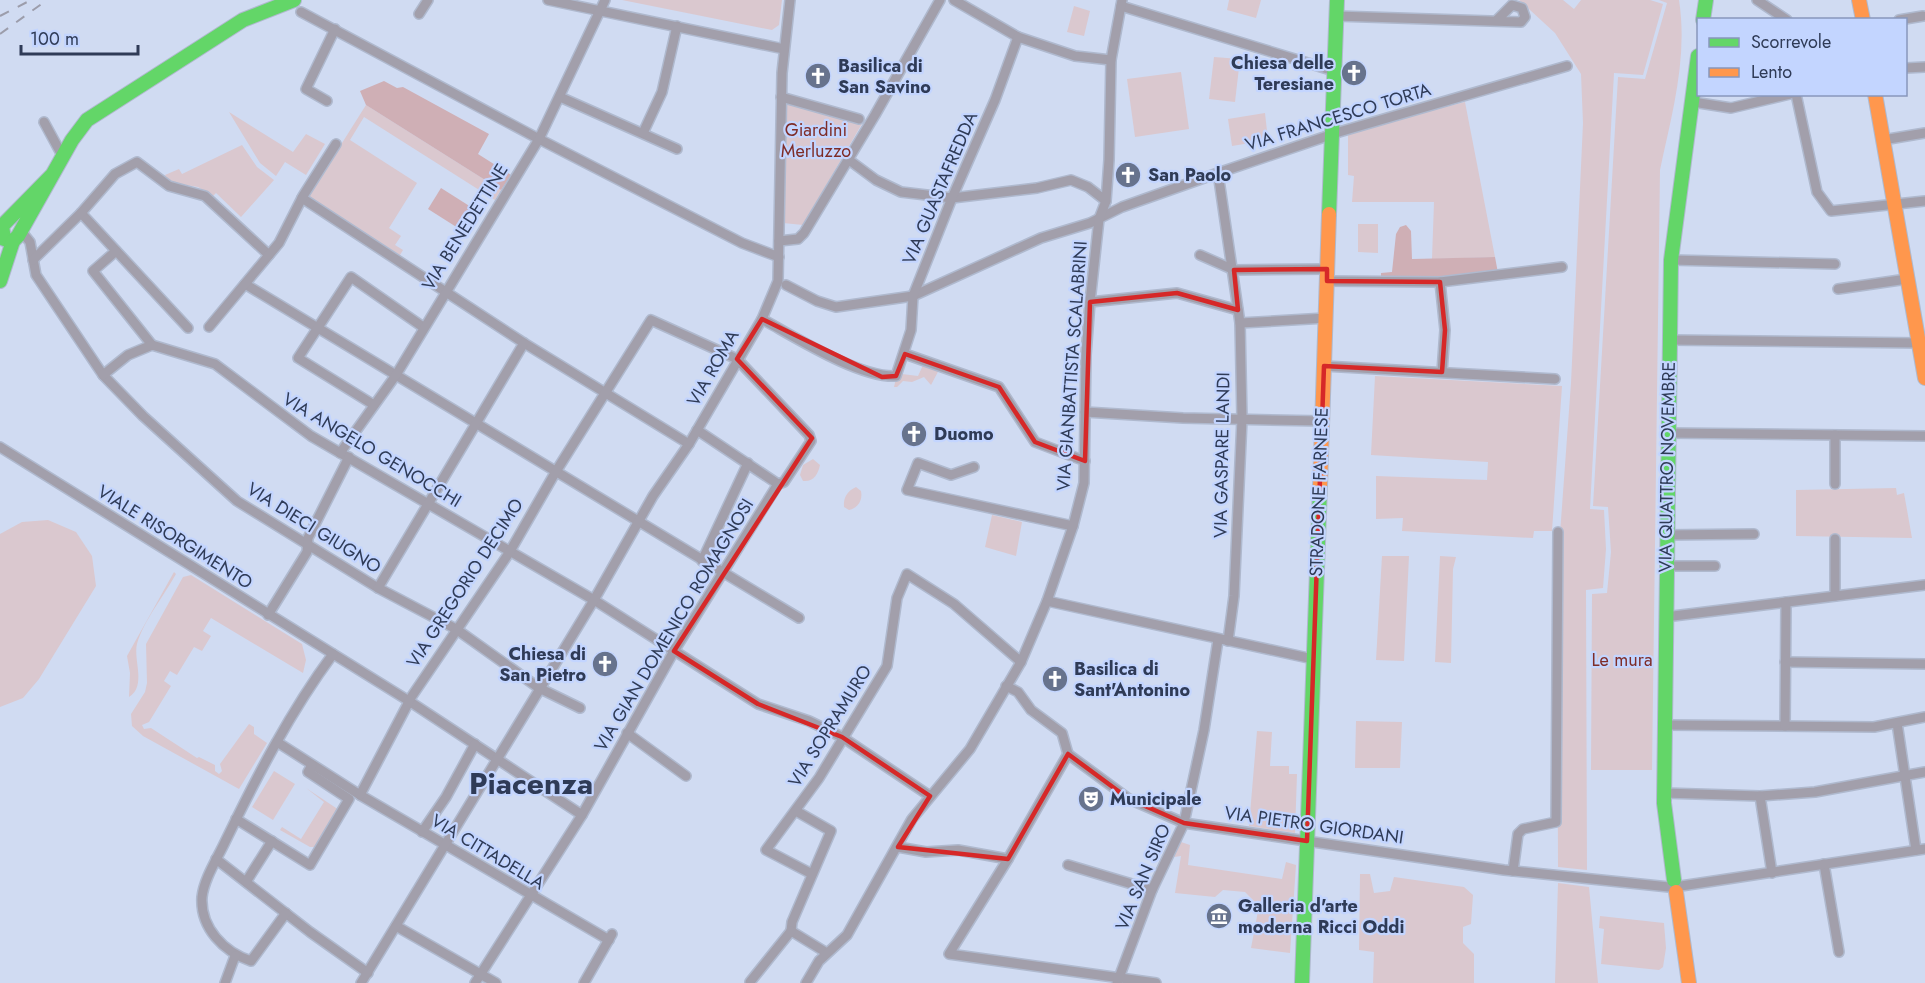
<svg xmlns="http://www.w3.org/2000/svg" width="1925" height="983" font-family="Jost,sans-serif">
	<rect width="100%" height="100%" fill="#d0dbf2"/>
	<g fill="#dac8cf">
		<path d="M622 0H782L779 25 772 30Z"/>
		<path d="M1229 0H1261L1256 18 1227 10Z"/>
		<path d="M1519 0H1563L1574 9 1581 0H1650L1663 4 1643 75 1614 73 1590 509 1604 510 1606 549 1603 588 1586 590 1587 870 1558 867 1557 575 1571 383 1583 123 1581 74 1555 33Z"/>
		<path d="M1659 0H1679C1688 58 1672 113 1660 170L1652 770H1591L1592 594 1607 593 1611 552 1608 507 1593 506 1618 77 1645 79 1667 3Z"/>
		<path d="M1074 6 1090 11 1084 36 1067 32Z"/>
		<path d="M1214 57 1240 59 1235 102 1209 99Z"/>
		<path d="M1181 72 1189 129 1135 137 1127 79Z"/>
		<path d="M786 100 863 122 803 225 783 223Z"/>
		<path d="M1465 102 1495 257 1432 259 1434 202H1352L1354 176 1348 175V132Z"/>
		<path d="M366 105 501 190 495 200 364 117 350 140 417 183 389 228 401 236 395 245 403 250 400 255 308 197Z"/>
		<path d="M229 112 293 152 306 134 325 144 306 175 285 162 276 176 260 163Z"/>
		<path d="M1265 113 1268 140 1232 146 1228 119Z"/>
		<path d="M242 145 257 167 274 180 241 217 216 193 213 196 198 187 169 182 165 175 179 169 182 174Z"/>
		<path d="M1358 224H1378V253L1358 252Z"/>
		<path d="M924 363 940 368 931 385 924 377 912 382 903 381 897 387H894L896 378 902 374 918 376Z"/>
		<path d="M1375 376 1562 386 1552 531H1534L1533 538 1402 531 1403 518 1376 519V476L1487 480 1488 462 1371 455Z"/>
		<path d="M813 459 820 465C818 474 814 482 803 481L800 475 803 465Z"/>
		<path d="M856 487 861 491C863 500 858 508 849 510L844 507C843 498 847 491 856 487Z"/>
		<path d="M1896 488 1897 495 1904 493 1912 538 1796 536V490Z"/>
		<path d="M992 515 1022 522 1016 556 985 547Z"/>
		<path d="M48 520 76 532 92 556 96 586 39 679 23 698 0 707V534L22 522Z"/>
		<path d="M1382 556H1409L1404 661 1376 660Z"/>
		<path d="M1440 556 1456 557 1453 569 1451 663 1435 662Z"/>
		<path d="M174 572 176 574C165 594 143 622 137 644 133 660 147 686 129 697L130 673 127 656Z"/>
		<path d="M191 575 302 644 306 660 303 673 211 618 203 631 211 636 202 651 194 647 177 675 170 671 164 681 171 686 149 722 142 725 144 729 151 728 197 758 199 757 215 765V771L219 774 222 771 220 764 249 724 254 727V734L267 743 239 789 143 736 132 726 131 714 145 692 147 683 146 644 183 577Z"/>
		<path d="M1356 721 1402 722 1400 768H1355Z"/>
		<path d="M1257 731 1272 732 1270 766H1289V774H1297L1295 833 1249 826Z"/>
		<path d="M274 771 295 784 273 820 252 807Z"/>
		<path d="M306 788 339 810 317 847H310L280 830 282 827 301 839 324 802Z"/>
		<path d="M1181 842 1190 845 1188 865 1282 879 1286 862 1296 865 1290 953 1251 948 1259 906 1245 892 1223 890 1215 897 1175 893 1181 856 1174 857Z"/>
		<path d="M1360 874H1370L1374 893 1390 891 1394 877 1464 887 1473 895 1471 924 1463 927V943L1474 954V983H1373L1374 952 1359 950Z"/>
		<path d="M1558 883 1589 887 1598 983H1555Z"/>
		<path d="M1600 916 1664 923 1666 948 1663 967 1659 970 1601 964 1604 929 1599 928Z"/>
	</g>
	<g fill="#cfafb5">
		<path d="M384 81 397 88 403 87 489 134 478 154 511 175 501 190 366 105 360 91Z"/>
		<path d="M441 188 471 207 458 228 428 209Z"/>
		<path d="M1406 225 1411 231 1412 259 1495 257 1498 273 1440 279 1381 278V273L1392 272 1396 234 1400 227Z"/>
	</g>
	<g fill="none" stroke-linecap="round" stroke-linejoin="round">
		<g stroke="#afb9ce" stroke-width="12">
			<g id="street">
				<path d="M548 0 784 49"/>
				<path d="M954 0 1018 37 1075 56 1111 60"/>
				<path d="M1757 0 1787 20"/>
				<path d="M1121 6 1334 71"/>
				<path d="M301 12 539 139 742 243 779 257"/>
				<path d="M419 14 428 0"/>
				<path d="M1336 16 1521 22 1525 17 1522 8 1512 5 1496 21"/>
				<path d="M1899 20 1923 16"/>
				<path d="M1906 68 1925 67"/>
				<path d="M1796 94 1817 192 1831 211 1925 201"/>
				<path d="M560 97 677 149"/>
				<path d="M781 97 859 119"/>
				<path d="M327 101 306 89 335 29"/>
				<path d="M1693 102 1731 108 1790 94"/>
				<path d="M44 122 63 157"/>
				<path d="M643 133 662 92 677 26"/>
				<path d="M1883 140 1925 133"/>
				<path d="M849 160 876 180 901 192 952 198 1037 188 1071 180 1088 187 1106 201"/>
				<path d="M1218 173 1240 323 1242 419 1234 596 1228 641"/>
				<path d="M302 198 524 343 689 444"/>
				<path d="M81 213 188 328"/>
				<path d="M21 231 30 242 36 275 103 375 143 416 237 501 378 588 456 629 539 688 580 708"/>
				<path d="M779 241 798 239 804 233 875 115 940 0"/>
				<path d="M116 251 93 271 152 345"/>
				<path d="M1200 255 1234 270 1327 269"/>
				<path d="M33 260 81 213 115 174 137 162 169 186 205 196 269 255"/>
				<path d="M1671 260 1835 264"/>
				<path d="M1327 281 1440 282 1562 267"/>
				<path d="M1440 282 1445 330 1442 372"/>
				<path d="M245 284 799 618"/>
				<path d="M786 285 817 301 836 307 913 296 1041 238 1090 223 1122 207 1218 173 1339 132 1567 66"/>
				<path d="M1838 289 1907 279"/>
				<path d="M1090 302 1177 293 1238 310"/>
				<path d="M762 319C795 337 859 378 896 376L911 330 913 296 952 198 995 100 1018 37"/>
				<path d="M1240 323 1326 318"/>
				<path d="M209 327 279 243 303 196 336 144"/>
				<path d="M1669 340 1919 343"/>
				<path d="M905 354 999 387 1035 442 1085 461"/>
				<path d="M1324 366 1555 379"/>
				<path d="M103 375 128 355 152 345 215 364 311 436 594 600 758 704 809 721 842 737 930 796"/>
				<path d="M374 405 298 358 351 277 423 327"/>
				<path d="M1085 412 1183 418 1322 421"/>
				<path d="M697 430 778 484"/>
				<path d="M1668 433 1925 436"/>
				<path d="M0 447 409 701 582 815"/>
				<path d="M340 453 396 375 539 139 605 0"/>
				<path d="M974 467 951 475 918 463 907 490 1073 526"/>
				<path d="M1835 484V435"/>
				<path d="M1666 535 1754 534"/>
				<path d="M702 561 748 463"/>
				<path d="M1665 566H1715"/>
				<path d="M378 588 524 343"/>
				<path d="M1835 596V539"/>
				<path d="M1047 601 1313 659"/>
				<path d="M268 615 307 552 308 538 349 457"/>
				<path d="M1665 617 1925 585"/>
				<path d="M1785 662 1925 664"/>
				<path d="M1006 686 1018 692 1031 710 1062 733 1068 754"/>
				<path d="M1897 723 1916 850"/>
				<path d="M1665 725 1874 727 1925 717"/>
				<path d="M1785 726 1786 602"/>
				<path d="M627 733 686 776"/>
				<path d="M277 742 360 795 609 940"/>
				<path d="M1068 754 1129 799 1184 823 1504 870 1669 887"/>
				<path d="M1068 754 1008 859 949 954 1156 983"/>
				<path d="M1664 793 1760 796 1815 792 1925 772"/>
				<path d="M360 795 412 696 509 553 555 473 651 320 737 359 809 435 811 441 784 482 778 484 674 651 582 815 475 983"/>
				<path d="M1760 796 1772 873"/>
				<path d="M236 819 310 865 349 799 308 772 312 765"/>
				<path d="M422 832 446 797 475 744"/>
				<path d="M898 847 926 852 958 850 1008 859"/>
				<path d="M216 859 310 932 368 973"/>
				<path d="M1824 864 1839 952"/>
				<path d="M1068 865 1152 890"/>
				<path d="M1513 871 1518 834 1523 829 1556 822 1558 532"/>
				<path d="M812 874 766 850 819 778 887 666 897 598 907 574 954 604 1021 662"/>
				<path d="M246 882 272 841"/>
				<path d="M1681 886 1925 849"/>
				<path d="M286 913 251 961C224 952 200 928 202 897 204 879 217 859 225 842 256 778 290 712 333 654"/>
				<path d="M396 926 496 983"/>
				<path d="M791 931 792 922 831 831 796 811"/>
				<path d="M791 931 827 953"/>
				<path d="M750 982 791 931"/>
				<path d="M225 983 235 956"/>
				<path d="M361 983 594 600 653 496 689 444 762 319 778 281 782 73 790 0"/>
				<path d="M584 983 612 934"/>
				<path d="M806 983 819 961 847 935 912 819 970 749 1021 662 1047 601 1073 526 1084 483 1086 355 1090 302 1099 219 1106 201 1109 160 1111 60 1122 0"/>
				<path d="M1117 983 1152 890 1184 823 1204 730 1218 640"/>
			</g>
		</g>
		<g stroke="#afb9ce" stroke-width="16">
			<g id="fast">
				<path d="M1703 20 1706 0"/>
				<path d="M53 174 2 226 4 239 13 241 18 236 72 140 87 120 243 20 294 0"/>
				<path d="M1329 214 1337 0"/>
				<path d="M0 281 13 241"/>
				<path d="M1674 880 1664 803 1671 260 1698 56"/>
				<path d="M1302 983 1320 487"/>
			</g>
		</g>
		<g stroke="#afb9ce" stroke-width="16">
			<g id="slow">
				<path d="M1859 0 1863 20"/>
				<path d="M1875 94 1925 378"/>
				<path d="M1320 487 1329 214"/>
				<path d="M1676 892 1689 983"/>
			</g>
		</g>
		<use href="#street" stroke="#a29fab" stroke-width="9"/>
		<use href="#fast" stroke="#63d668" stroke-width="14"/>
		<use href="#slow" stroke="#ff974d" stroke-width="14"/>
		<g stroke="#9c9dab" stroke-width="2" stroke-dasharray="10 10" stroke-linecap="butt">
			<path d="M0 16 31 0"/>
			<path d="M0 34 47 0"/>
		</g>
	</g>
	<path fill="none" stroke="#d62828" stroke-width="4.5" stroke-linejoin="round" d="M1327 269V281L1440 282 1445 330 1442 372 1324 366 1307 841 1184 823 1129 799 1068 754 1008 859 898 847 930 796 842 737 758 704 674 651 812 438 737 359 762 319 882 377 896 376 905 354 999 387 1035 442 1085 461 1090 302 1177 293 1238 310 1234 270Z"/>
	<defs>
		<g id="church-disc" transform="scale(1.35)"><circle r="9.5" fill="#67738d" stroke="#c3d5ff"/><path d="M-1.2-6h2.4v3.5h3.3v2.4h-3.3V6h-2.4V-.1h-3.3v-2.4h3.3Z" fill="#fff"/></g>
		<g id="theatre-disc" transform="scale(1.35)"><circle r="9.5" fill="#67738d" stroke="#c3d5ff"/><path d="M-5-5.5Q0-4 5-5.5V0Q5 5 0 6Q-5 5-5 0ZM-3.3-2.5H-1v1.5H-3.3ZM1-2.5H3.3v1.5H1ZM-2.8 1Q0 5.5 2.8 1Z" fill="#fff"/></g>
		<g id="museum-disc" transform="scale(1.35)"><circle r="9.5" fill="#67738d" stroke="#c3d5ff"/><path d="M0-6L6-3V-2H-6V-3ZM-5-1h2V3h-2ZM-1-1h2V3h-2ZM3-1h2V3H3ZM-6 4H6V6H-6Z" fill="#fff"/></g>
	</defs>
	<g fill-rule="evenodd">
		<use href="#church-disc" x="1354" y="73"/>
		<use href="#church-disc" x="818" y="76"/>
		<use href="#church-disc" x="1128" y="175"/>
		<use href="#church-disc" x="914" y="434"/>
		<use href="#church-disc" x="605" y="664"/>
		<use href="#church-disc" x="1055" y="679"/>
		<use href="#theatre-disc" x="1091" y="799"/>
		<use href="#museum-disc" x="1219" y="916"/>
	</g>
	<g text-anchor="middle" stroke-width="4.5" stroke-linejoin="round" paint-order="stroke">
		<g font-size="18" font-weight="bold" fill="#2f3b57" stroke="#c3d5ff" text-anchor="start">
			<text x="1334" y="69" text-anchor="end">Chiesa delle<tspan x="1334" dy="21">Teresiane</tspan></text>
			<text x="838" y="72">Basilica di<tspan x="838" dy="21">San Savino</tspan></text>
			<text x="1148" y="181">San Paolo</text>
			<text x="934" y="440">Duomo</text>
			<text x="586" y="660" text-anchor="end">Chiesa di<tspan x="586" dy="21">San Pietro</tspan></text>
			<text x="1074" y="675">Basilica di<tspan x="1074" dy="21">Sant'Antonino</tspan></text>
			<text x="1110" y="805">Municipale</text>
			<text x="1238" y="912">Galleria d'arte<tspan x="1238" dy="21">moderna Ricci Oddi</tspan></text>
		</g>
		<g font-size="18" fill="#2f3b57" stroke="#c3d5ff">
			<text transform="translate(1338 117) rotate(-17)" y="6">VIA FRANCESCO TORTA</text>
			<text transform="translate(940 188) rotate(-67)" y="6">VIA GUASTAFREDDA</text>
			<text transform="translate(465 227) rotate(-58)" y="6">VIA BENEDETTINE</text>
			<text transform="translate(1072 366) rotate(-86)" y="6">VIA GIANBATTISTA SCALABRINI</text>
			<text transform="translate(713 368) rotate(-60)" y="6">VIA ROMA</text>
			<text transform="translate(372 450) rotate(31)" y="6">VIA ANGELO GENOCCHI</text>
			<text transform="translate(1222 455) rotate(-89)" y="6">VIA GASPARE LANDI</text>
			<text transform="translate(1667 467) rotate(-89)" y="6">VIA QUATTRO NOVEMBRE</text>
			<text transform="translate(1319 492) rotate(-88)" y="6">STRADONE FARNESE</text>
			<text transform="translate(314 528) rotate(32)" y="6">VIA DIECI GIUGNO</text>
			<text transform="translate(175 537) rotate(32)" y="6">VIALE RISORGIMENTO</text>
			<text transform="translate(465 583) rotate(-57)" y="6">VIA GREGORIO DECIMO</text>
			<text transform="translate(674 625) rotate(-59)" y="6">VIA GIAN DOMENICO ROMAGNOSI</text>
			<text transform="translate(830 726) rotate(-58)" y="6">VIA SOPRAMURO</text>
			<text transform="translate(1314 825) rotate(8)" y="6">VIA PIETRO GIORDANI</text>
			<text transform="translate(488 852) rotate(31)" y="6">VIA CITTADELLA</text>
			<text transform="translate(1143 877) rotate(-67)" y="6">VIA SAN SIRO</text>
		</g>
		<g font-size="18" fill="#7e2c27" stroke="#c3d5ff">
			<text x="816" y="136">Giardini<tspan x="816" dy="21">Merluzzo</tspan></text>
			<text x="1622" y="666">Le mura</text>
		</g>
		<g font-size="30" font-weight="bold" fill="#2f3b57" stroke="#c3d5ff">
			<text x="531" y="794">Piacenza</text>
		</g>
	</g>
	<rect x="1697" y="18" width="210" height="78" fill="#c3d5ff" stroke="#8897bc" stroke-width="1.5"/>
	<rect x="1709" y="38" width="30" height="9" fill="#63d668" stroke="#8897bc" stroke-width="1.5"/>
	<text x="1751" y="48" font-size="18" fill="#2f3b57">Scorrevole</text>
	<rect x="1709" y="68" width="30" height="9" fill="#ff974d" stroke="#8897bc" stroke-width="1.5"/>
	<text x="1751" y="78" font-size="18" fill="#2f3b57">Lento</text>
	<path d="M21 45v9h117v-9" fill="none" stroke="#2f3b57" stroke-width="3"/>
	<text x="30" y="45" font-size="18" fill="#2f3b57" stroke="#c3d5ff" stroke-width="4.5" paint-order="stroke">100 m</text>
</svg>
